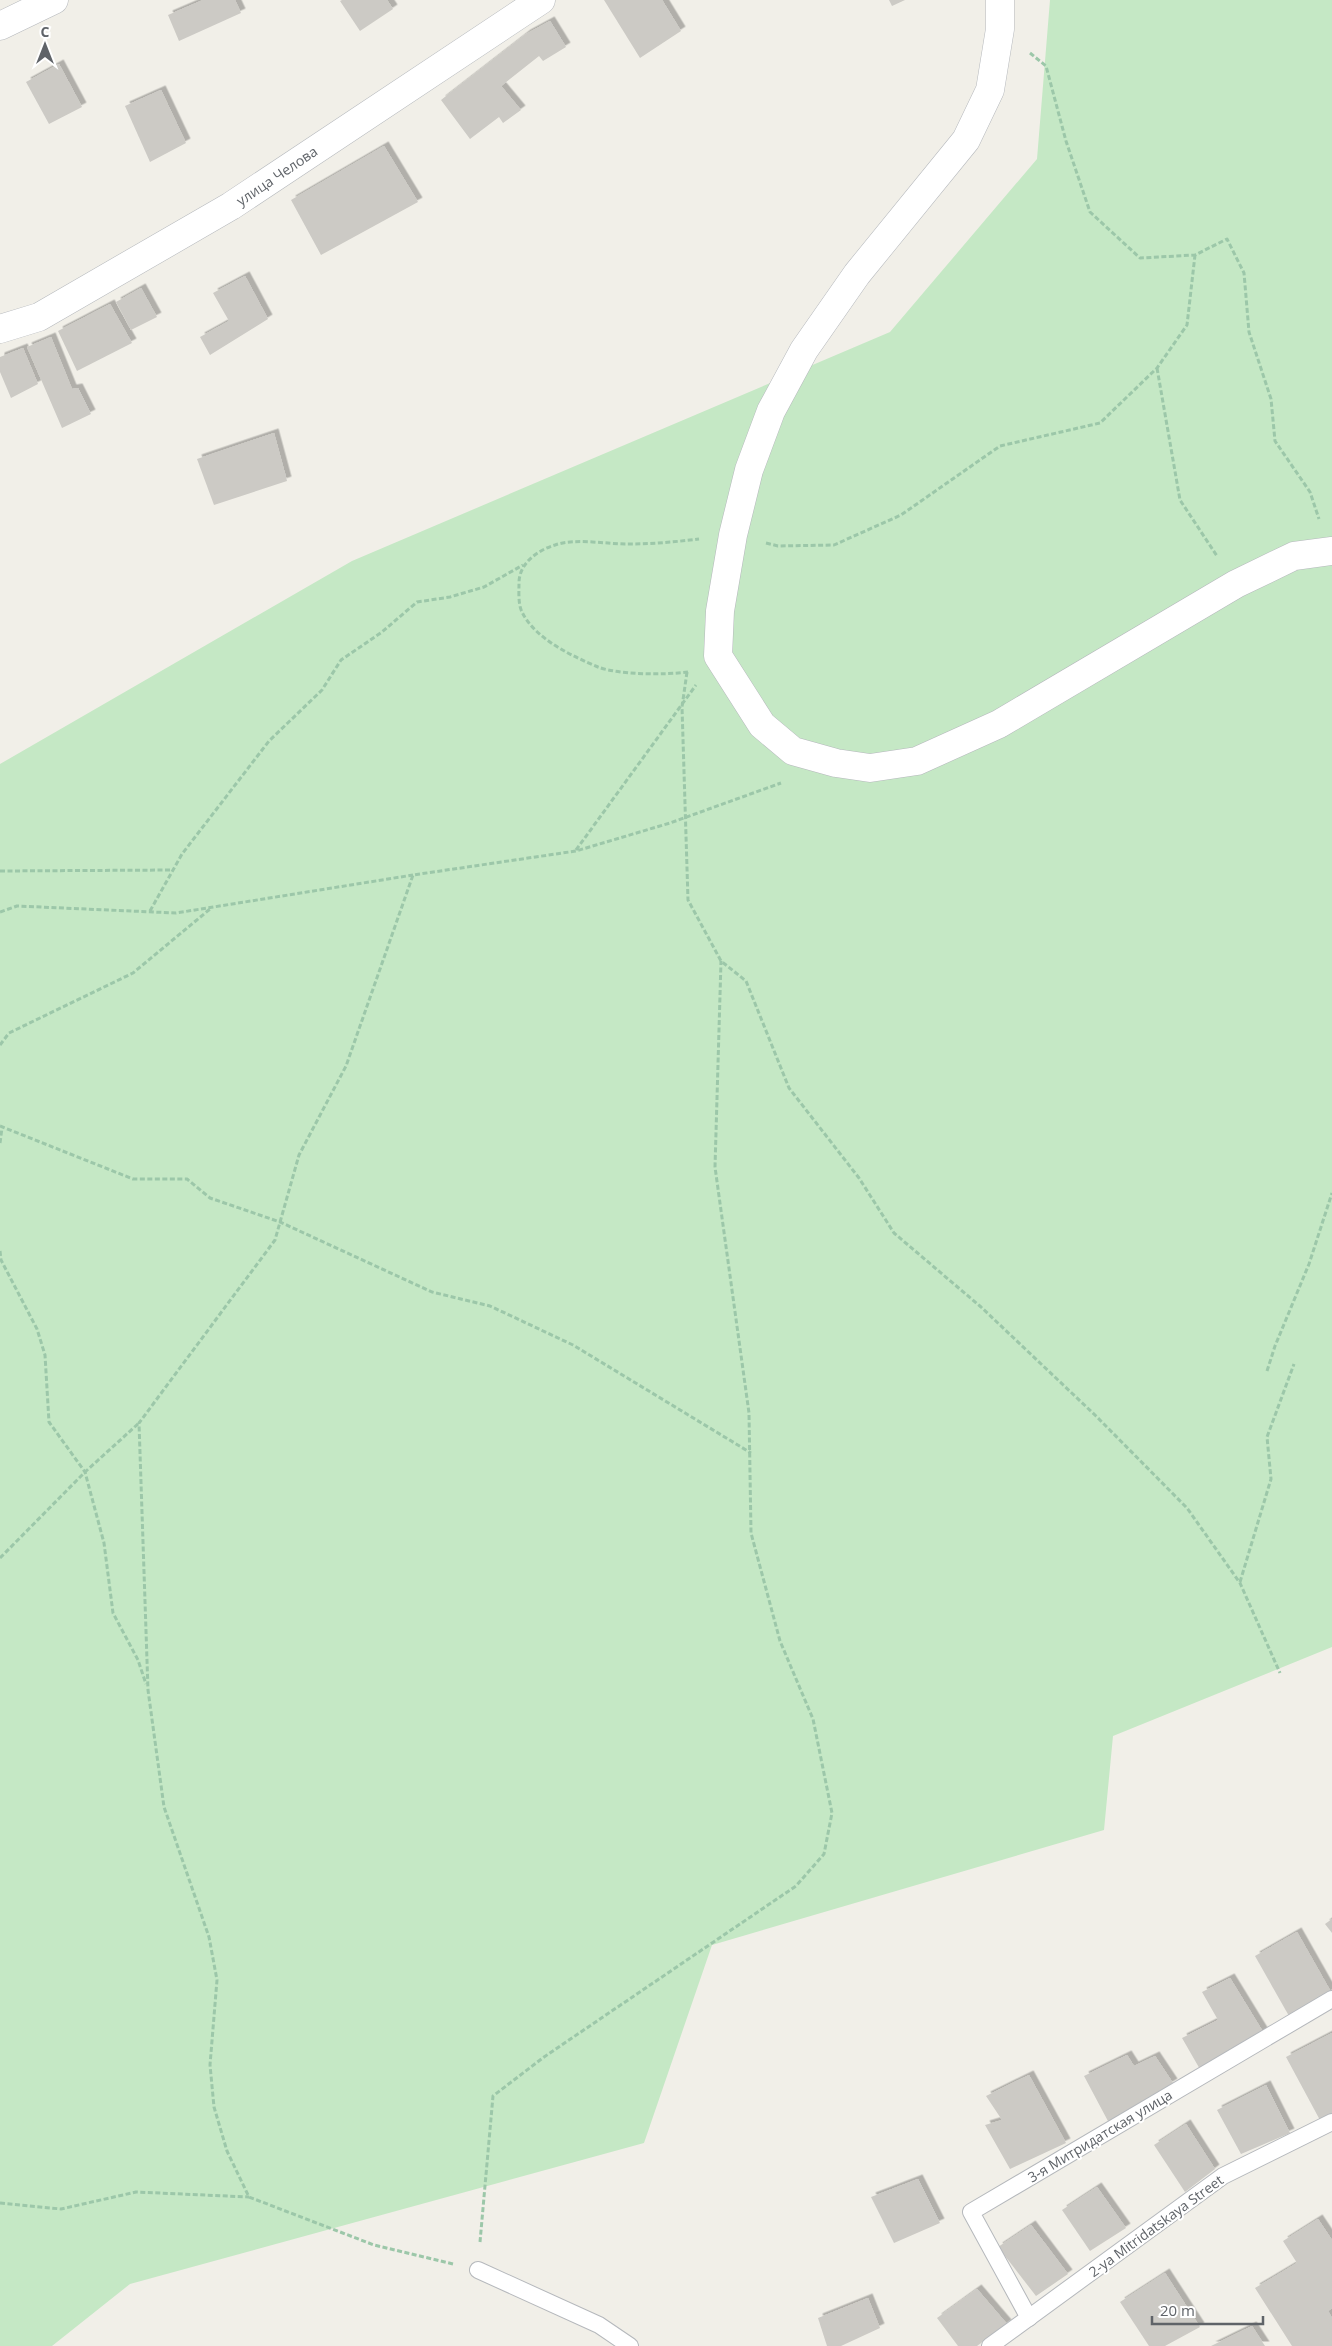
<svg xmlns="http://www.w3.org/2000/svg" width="1332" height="2346" font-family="'Open Sans',sans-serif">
	<defs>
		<filter id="shadow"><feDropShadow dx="4.5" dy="-4.5" stdDeviation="0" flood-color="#0004"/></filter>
	</defs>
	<rect width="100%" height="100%" fill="#f1efe8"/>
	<path fill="#c5e8c5" d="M1050 0H1332V1647L1113 1736 1104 1830 712 1945 644 2143 130 2284 52 2346H0V764L352 561 890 332 1037 159Z"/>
	<g fill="#cccac5" filter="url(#shadow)">
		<path d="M203 0H235L241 13 179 41 168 15Z"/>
		<path d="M342 0H387L393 9 360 31 340 1Z"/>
		<path d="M604 0H662L681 31 640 58Z"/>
		<path d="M889 0H905L892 6Z"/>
		<path d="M550 21 566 47 543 61 539 56 501 86 521 110 503 123 499 117 470 139 441 100 526 34Z"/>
		<path d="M59 64 82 107 49 124 26 82Z"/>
		<path d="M161 90 186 143 150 162 125 106Z"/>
		<path d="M384 146 418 202 321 255 291 200Z"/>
		<path d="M245 276 268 319 210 355 200 337 229 321 213 293Z"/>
		<path d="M141 288 157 317 131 330 116 302Z"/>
		<path d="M110 304 132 343 77 371 58 331Z"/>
		<path d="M51 337 72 389 78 388 91 414 62 428 27 347Z"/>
		<path d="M23 348 38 384 11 398 0 372V357Z"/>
		<path d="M274 433 287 481 214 505 197 459Z"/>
		<path d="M1332 1919V1933L1325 1924Z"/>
		<path d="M1297 1932 1331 1992 1289 2016 1255 1956Z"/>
		<path d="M1230 1978 1265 2035 1201 2071 1182 2038 1218 2020 1202 1992Z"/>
		<path d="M1332 2033V2116L1321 2122 1286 2057Z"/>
		<path d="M1127 2055 1134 2066 1155 2056 1173 2083 1109 2123 1084 2076Z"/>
		<path d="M1029 2075 1066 2143 1010 2169 985 2125 1002 2120 986 2096Z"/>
		<path d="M1266 2085 1290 2133 1241 2154 1217 2110Z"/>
		<path d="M1186 2124 1215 2169 1185 2192 1154 2145Z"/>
		<path d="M918 2179 940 2223 894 2243 871 2197Z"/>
		<path d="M1097 2187 1126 2228 1090 2251 1062 2210Z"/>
		<path d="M1318 2219 1332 2240V2308L1328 2311 1332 2318V2346H1292L1255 2288 1297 2263 1283 2241Z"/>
		<path d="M1031 2225 1068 2274 1036 2296 998 2247Z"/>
		<path d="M1165 2273 1200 2327 1165 2346H1149L1120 2302Z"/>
		<path d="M977 2289 1007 2324 977 2346H958L937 2318Z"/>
		<path d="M868 2298 880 2328 841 2346H827L818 2318Z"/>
		<path d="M1252 2326 1265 2346H1211Z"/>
	</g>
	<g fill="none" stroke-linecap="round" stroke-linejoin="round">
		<g stroke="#b5b8bc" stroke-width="18">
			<g id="lane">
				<path d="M478 2270 599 2325 630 2346"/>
				<path d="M1029 2318 971 2212 1332 1999"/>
				<path d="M990 2346 1223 2176 1332 2122"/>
			</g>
		</g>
		<g stroke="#b5b8bc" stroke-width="29">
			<g id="street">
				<path d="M1000 0V29L990 90 966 140 857 274 804 350 771 411 749 470 733 535 720 611 718 656 762 725 793 751 836 763 870 768 917 761 999 724 1236 584 1294 556 1332 551"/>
				<path d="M0 26 54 0"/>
				<path d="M0 329 39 317 231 206 541 0"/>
			</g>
		</g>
		<g stroke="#9cc7a9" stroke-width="3" stroke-dasharray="5 2.5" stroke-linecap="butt">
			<path d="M1030 53 1046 66 1066 141 1090 212 1140 258 1195 255 1227 239 1244 273 1249 332 1271 399 1275 441 1310 492 1319 519"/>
			<path d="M1157 368 1180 500 1217 556"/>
			<path d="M766 543 778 546 834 545 901 515 1000 446 1100 423 1157 368 1187 325 1195 255"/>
			<path d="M687 672 682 707 688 900 721 961 746 981 789 1088 859 1178 894 1233 981 1307 1096 1416 1187 1508 1240 1583 1280 1673"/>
			<path d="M688 672C665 675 619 675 598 667 572 656 535 639 522 612 518 604 519 592 519 583 519 563 538 550 555 545 574 538 607 544 627 544 651 544 675 542 699 539"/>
			<path d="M576 850 696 685"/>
			<path d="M0 871 172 870"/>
			<path d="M150 911 182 854 269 741 322 690 341 660 382 632 417 602 450 597 484 587 523 565"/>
			<path d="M0 912 17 906 176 913 413 875"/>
			<path d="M0 1045 9 1033 133 973 210 909"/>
			<path d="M0 1126 133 1179H187L210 1198 280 1222 432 1292 490 1306 573 1345 751 1453"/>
			<path d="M0 1143 2 1128"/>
			<path d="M0 1251 1 1260 37 1329 45 1355 49 1422 85 1472 104 1543 113 1613 138 1660 146 1684"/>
			<path d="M1267 1371 1275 1346 1309 1264 1332 1193"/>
			<path d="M0 1558 85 1472 139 1423"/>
			<path d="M1240 1582 1271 1479 1267 1437 1294 1364"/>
			<path d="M0 2203 61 2209 136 2192 249 2197"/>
			<path d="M480 2242 493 2096 544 2057 796 1886 824 1854 832 1813 813 1719 780 1641 751 1533 749 1413 715 1167 721 961"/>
			<path d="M453 2264 374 2245 249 2197 227 2151 214 2107 210 2065 217 1980 209 1937 164 1807 148 1690 139 1423 275 1240 299 1155 346 1066 413 875 576 851 670 823 781 783"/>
		</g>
		<use href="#lane" stroke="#fff" stroke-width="16"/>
		<use href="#street" stroke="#fff" stroke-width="28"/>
	</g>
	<g text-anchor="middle" stroke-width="4" stroke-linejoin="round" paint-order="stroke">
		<g font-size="14" fill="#5f6368" stroke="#fff">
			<text transform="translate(277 176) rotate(-34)" y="5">улица Челова</text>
			<text transform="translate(1100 2136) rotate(-31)" y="5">3-я Митридатская улица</text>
			<text transform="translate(1156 2226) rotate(-36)" y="5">2-ya Mitridatskaya Street</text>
		</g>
	</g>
	<g transform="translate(45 45)" stroke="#ffffff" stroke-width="4" paint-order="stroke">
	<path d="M0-4L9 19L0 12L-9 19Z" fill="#5f6368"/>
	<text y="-8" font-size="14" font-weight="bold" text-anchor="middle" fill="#5f6368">С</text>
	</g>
	<path d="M1152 2316v8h111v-8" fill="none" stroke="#5f6368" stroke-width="2.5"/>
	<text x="1160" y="2316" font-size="15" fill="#5f6368" stroke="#ffffff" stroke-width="4" paint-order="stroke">20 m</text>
</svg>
